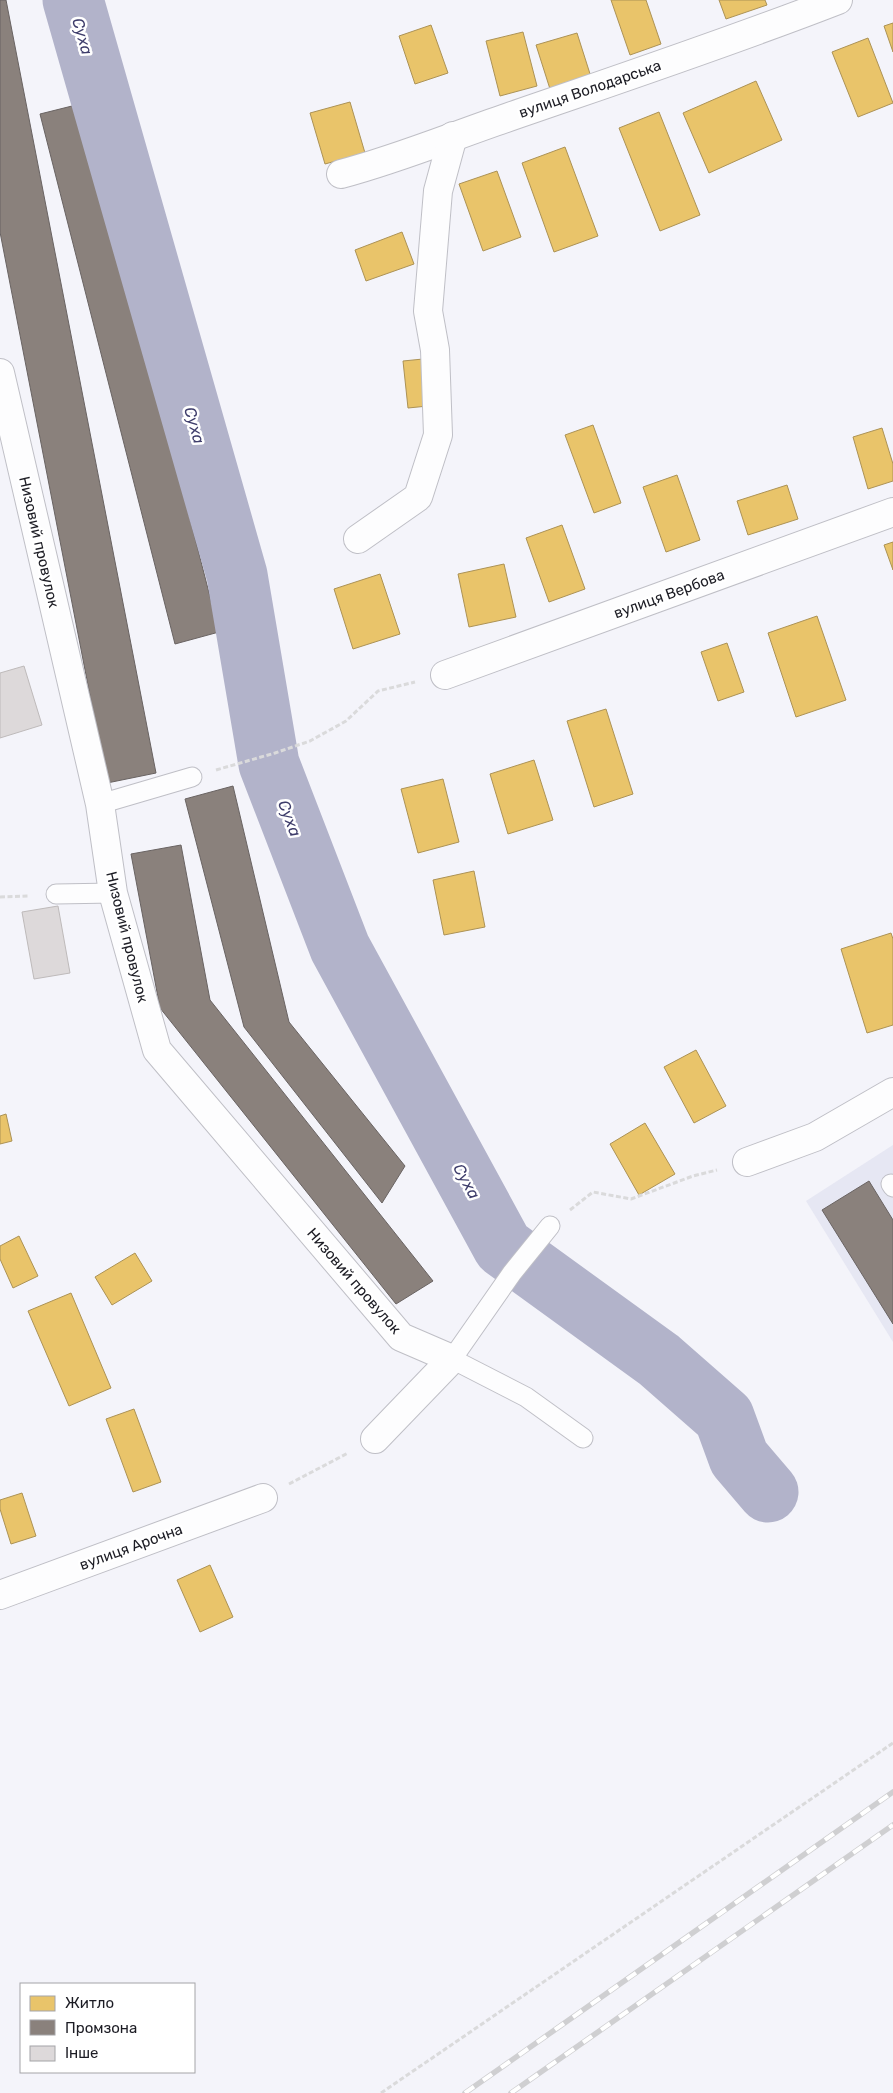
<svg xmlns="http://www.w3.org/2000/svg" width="893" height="2093" font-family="Rubik,sans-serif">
	<rect width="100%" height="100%" fill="#f4f4fa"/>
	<path fill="#e6e7f3" d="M893 1145V1342L806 1201Z"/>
	<g fill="#e9c46a" stroke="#ac9255">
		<path d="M611 0H646L661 44 630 55Z"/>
		<path d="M719 0H765L767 5 726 19Z"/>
		<path d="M893 23V52L884 26Z"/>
		<path d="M431 25 448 73 415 84 399 36Z"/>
		<path d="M523 32 537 86 500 96 486 41Z"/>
		<path d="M577 33 591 77 550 89 536 45Z"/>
		<path d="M868 38 893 103 858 117 832 52Z"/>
		<path d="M756 81 782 140 709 173 683 113Z"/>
		<path d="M350 102 365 153 325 164 310 113Z"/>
		<path d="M659 112 700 215 660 231 619 128Z"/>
		<path d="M565 147 598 236 554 252 522 163Z"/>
		<path d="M497 171 521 237 483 251 459 184Z"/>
		<path d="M402 232 414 264 366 281 355 250Z"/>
		<path d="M423 359 428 406 408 408 403 361Z"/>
		<path d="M593 425 621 503 594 513 565 435Z"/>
		<path d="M882 428 893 464V481L868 489 853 437Z"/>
		<path d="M677 475 700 540 666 552 643 487Z"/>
		<path d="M787 485 798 519 748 535 737 501Z"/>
		<path d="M562 525 585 589 549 602 526 538Z"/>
		<path d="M893 542V570L884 545Z"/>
		<path d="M504 564 516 617 469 627 458 574Z"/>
		<path d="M380 574 400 634 353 649 334 589Z"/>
		<path d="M817 616 846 700 796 717 768 633Z"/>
		<path d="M727 643 744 692 718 701 701 652Z"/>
		<path d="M606 709 633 794 594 807 567 721Z"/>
		<path d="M534 760 553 820 508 834 490 774Z"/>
		<path d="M443 779 459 842 418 853 401 789Z"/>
		<path d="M474 871 485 927 444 935 433 880Z"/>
		<path d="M891 933 893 939V1025L867 1033 841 949Z"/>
		<path d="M696 1050 726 1106 694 1123 664 1067Z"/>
		<path d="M6 1114 12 1141 0 1144V1116Z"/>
		<path d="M645 1123 675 1174 639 1195 610 1144Z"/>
		<path d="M19 1236 38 1276 13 1288 0 1259V1246Z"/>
		<path d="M135 1253 152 1281 112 1305 95 1277Z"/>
		<path d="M71 1293 111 1388 69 1406 28 1311Z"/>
		<path d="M134 1409 161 1482 133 1492 106 1419Z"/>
		<path d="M22 1493 36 1536 11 1544 0 1509V1500Z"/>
		<path d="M210 1565 233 1617 200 1632 177 1580Z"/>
	</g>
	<g fill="#8a817c" stroke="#696362">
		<path d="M0 0H6L156 773 107 783 0 232Z"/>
		<path d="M84 103 219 632 175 644 40 114Z"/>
		<path d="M233 786 289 1022 405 1166 382 1203 244 1027 185 799Z"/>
		<path d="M181 845 210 1000 433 1281 396 1304 160 1008 131 854Z"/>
		<path d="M869 1181 893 1220V1324L822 1210Z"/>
	</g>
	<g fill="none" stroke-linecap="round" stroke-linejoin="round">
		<path stroke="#b2b3ca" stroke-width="61" d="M73 0 237 575 269 764 340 948 503 1247 659 1360 724 1417 739 1458 768 1492"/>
	</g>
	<g fill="#ddd9da" stroke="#bebaba">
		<path d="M24 666 42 725 0 738V673Z"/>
		<path d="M58 906 70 973 34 979 22 912Z"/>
	</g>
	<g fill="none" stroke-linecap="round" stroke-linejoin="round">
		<g stroke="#bfbfc6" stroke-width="21">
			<g id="service">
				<path d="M100 804 192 777"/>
				<path d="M56 894 113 893"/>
				<path d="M891 1184 893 1187"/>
				<path d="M550 1226 512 1273 452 1359 526 1397 583 1438"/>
			</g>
		</g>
		<g stroke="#bfbfc6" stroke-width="30">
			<g id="minor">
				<path d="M341 174C398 159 453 136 509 117 619 79 730 42 838 0"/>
				<path d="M0 373 100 804 113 893 157 1050 401 1337 452 1359 375 1439"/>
				<path d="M358 539 418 497 438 435 435 350 428 311 438 191 453 136"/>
				<path d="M445 675 893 512"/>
				<path d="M747 1162 815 1137 893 1092"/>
				<path d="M0 1595 263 1498"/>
			</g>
		</g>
		<g stroke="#dadadb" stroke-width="3" stroke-dasharray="5 2.5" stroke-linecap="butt">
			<path d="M216 770 275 753 310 741 346 721 378 691 415 682"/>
			<path d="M0 897 30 896"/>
			<path d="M570 1210 593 1192 631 1199 693 1176 717 1170"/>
			<path d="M289 1484 348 1453"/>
			<path d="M381 2093 893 1743"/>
		</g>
		<use href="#service" stroke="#fdfdfe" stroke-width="19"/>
		<use href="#minor" stroke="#fdfdfe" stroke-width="28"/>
		<g stroke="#cfcfd1" stroke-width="5.5">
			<g id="rail">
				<path d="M465 2093 893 1792"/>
				<path d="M511 2093 893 1825"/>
			</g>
		</g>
		<use href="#rail" stroke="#fff" stroke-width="4" stroke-dasharray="11" stroke-linecap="butt"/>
	</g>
	<g text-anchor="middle" stroke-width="5" stroke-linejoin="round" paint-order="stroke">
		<g font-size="15" fill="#1c1c24" stroke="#fff">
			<text transform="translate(590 89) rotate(-19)" y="5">вулиця Володарська</text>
			<text transform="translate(39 542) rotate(77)" y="5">Низовий провулок</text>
			<text transform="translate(669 594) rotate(-20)" y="5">вулиця Вербова</text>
			<text transform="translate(127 937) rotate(76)" y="5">Низовий провулок</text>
			<text transform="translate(354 1281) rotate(49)" y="5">Низовий провулок</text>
			<text transform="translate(131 1547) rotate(-20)" y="5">вулиця Арочна</text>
		</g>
		<g font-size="16" font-style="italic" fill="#3e3d6b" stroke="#fff">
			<text transform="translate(83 36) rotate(74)" y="6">Суха</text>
			<text transform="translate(195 425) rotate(74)" y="6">Суха</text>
			<text transform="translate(290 818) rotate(69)" y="6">Суха</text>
			<text transform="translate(467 1181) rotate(61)" y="6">Суха</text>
		</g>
	</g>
	<rect x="20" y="1983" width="175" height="90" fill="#ffffff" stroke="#a4a4a7"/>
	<rect x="30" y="1996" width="25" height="15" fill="#e9c46a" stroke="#a4a4a7"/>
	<text x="65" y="2008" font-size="15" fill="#1c1c24">Житло</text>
	<rect x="30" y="2020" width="25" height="15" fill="#8a817c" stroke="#a4a4a7"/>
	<text x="65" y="2033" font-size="15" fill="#1c1c24">Промзона</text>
	<rect x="30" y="2046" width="25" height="15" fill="#ddd9da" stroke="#a4a4a7"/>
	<text x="65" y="2058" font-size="15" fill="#1c1c24">Інше</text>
</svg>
